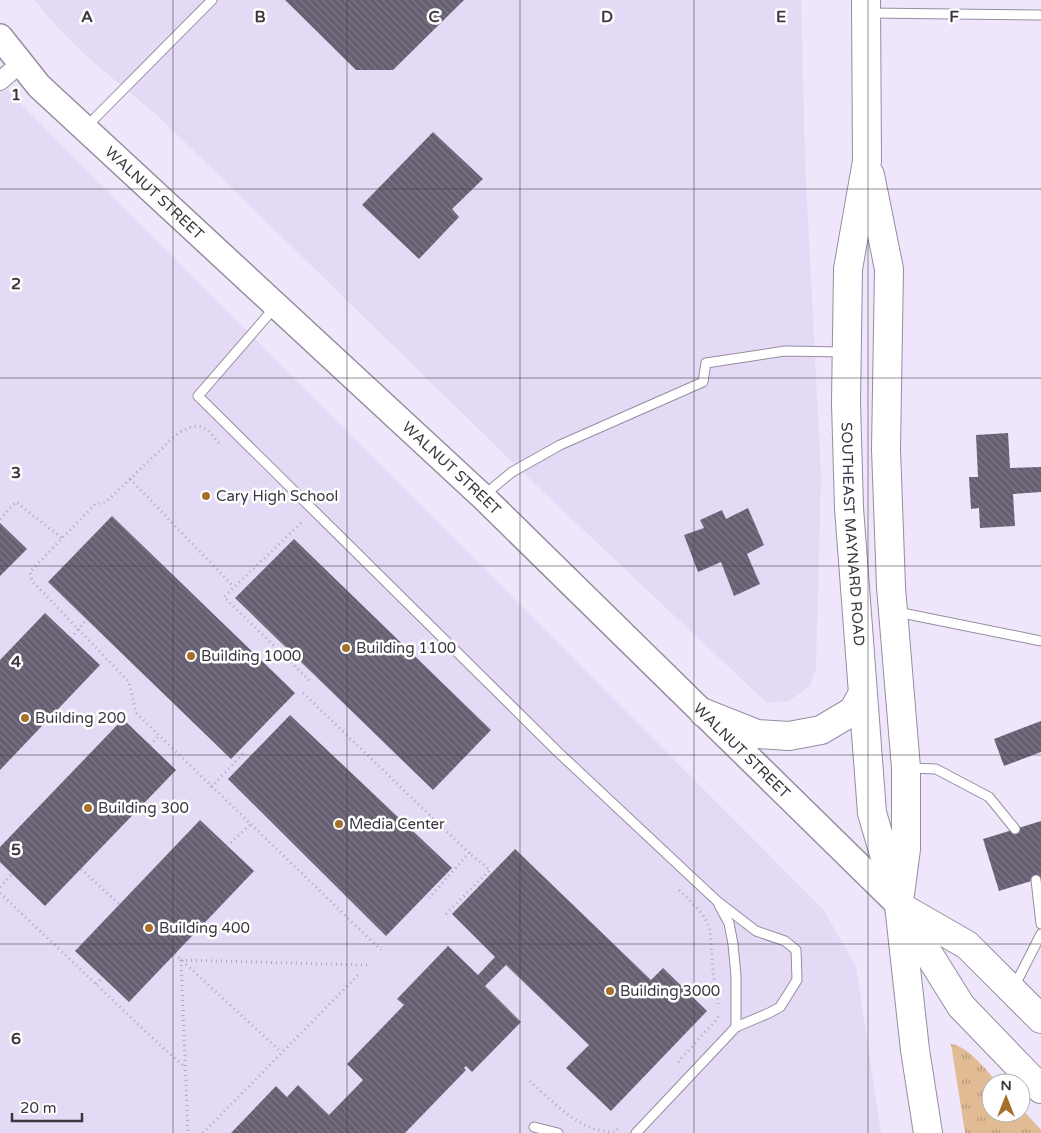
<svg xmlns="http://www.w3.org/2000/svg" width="1041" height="1133" font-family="'Varela Round',sans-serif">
	<defs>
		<pattern id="grass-tufts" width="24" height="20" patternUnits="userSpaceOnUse" patternTransform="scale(1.25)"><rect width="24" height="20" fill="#e0bb93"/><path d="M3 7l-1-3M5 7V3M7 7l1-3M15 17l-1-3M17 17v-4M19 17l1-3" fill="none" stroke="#b79979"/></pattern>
		<pattern id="building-back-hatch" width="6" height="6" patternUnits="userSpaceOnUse" patternTransform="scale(1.25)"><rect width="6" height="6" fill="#665f71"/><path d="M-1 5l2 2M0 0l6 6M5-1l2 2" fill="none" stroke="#7e7886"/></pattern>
	</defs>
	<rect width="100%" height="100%" fill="#efe6fb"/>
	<g fill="#e5daf5">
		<path d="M34 0H801L805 160 821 475 816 668 810 686 789 701 767 703 541 490 159 117 86 56 59 29Z"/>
		<path d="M0 83 823 909 856 966 881 1133H0Z"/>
	</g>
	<path fill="url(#grass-tufts)" d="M951 1044C968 1046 986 1070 998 1083H991V1113H1021V1108L1041 1130V1133H965Z"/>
	<g fill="url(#building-back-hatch)">
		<path d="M285 0H464L393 70H356Z"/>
		<path d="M433 132 483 179 452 209 459 217 419 259 362 205Z"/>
		<path d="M1008 433 1010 468 1041 467V492L1013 494 1015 526 980 528 979 508 971 509 969 477H978L976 435Z"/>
		<path d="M748 508 764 545 747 554 760 584 734 596 721 562 698 572 684 535 704 528 700 520 722 510 726 519Z"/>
		<path d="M112 516 295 693 231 759 48 582Z"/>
		<path d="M0 523 27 549 0 576Z"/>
		<path d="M294 539 491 730 433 790 235 598Z"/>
		<path d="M45 613 100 665 0 770V660Z"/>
		<path d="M290 715 452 868 386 936 228 779Z"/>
		<path d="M123 719 176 770 45 906 0 862V847Z"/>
		<path d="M1041 721V752L1004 766 994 739Z"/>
		<path d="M200 820 254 871 129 1002 75 951Z"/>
		<path d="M1041 821V878L999 891 983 839Z"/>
		<path d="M515 849 651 980 663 968 707 1011 611 1111 566 1068 589 1045 506 965 485 986 521 1022 472 1072 466 1066 464 1068 466 1070 405 1133H231L276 1086 287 1097 298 1085 329 1115 363 1080 347 1064 404 1005 397 999 448 946 478 975 495 957 452 914Z"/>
	</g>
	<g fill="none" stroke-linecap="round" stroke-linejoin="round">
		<g stroke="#958da0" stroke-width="11">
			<g id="service">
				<path d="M869 13 1041 15"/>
				<path d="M86 127 212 0"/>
				<path d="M276 306 198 396 559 753 717 901 756 931 785 941 796 950 797 980 780 1007 769 1013 736 1027 636 1133"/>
				<path d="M483 496 512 472 560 445 703 382 706 363 785 351 843 352"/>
				<path d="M897 612 1041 641"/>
				<path d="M909 768 936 769 989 797 1015 829"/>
				<path d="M1036 880 1041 924"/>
				<path d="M719 905 729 923 733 944 736 976V1027"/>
				<path d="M1014 987 1041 934"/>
				<path d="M534 1127 558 1133"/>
			</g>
		</g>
		<g stroke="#958da0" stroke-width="20">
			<path id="minor" d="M0 81 21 63"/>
		</g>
		<g stroke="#958da0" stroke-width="28">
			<g id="secondary">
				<path id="s1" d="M0 37 39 86 483 497 899 905"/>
			</g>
		</g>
		<g stroke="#958da0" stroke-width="30">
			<g id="primary">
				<path id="s2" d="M866 0 867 161 848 269 846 403 849 508 872 813 899 905 915 1050 928 1133"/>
				<path d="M870 175 889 269 886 449 891 587 906 768V849L900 894"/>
				<path d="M704 713 757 734 789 736 821 730 853 711 862 695"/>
				<path d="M901 907 967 945 1041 1019"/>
				<path d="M903 913 961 1006 1041 1089"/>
			</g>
		</g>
		<g stroke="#b0a9b9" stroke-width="3" stroke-dasharray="1 4" stroke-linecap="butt">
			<path d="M219 443C215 439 209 430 204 428 195 423 183 430 176 435L106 502 95 504 30 572 32 581 129 682 136 713 381 950"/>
			<path d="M130 479 234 587"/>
			<path d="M0 519 16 502 62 538"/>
			<path d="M301 523 224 597 312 683"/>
			<path d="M71 638 87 619"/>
			<path d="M303 693 469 853 429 898"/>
			<path d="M150 745 159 736"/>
			<path d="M211 787 244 753"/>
			<path d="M227 846 251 824"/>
			<path d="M81 869 119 904"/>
			<path d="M0 887 12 874"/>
			<path d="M679 890 698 909 705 918 710 930 713 972 718 1004"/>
			<path d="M0 893 162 1047 185 1067"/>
			<path d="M446 914 490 870 469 853"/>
			<path d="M175 954 281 1052"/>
			<path d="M181 960 368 965"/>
			<path d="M181 960 188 1133"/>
			<path d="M96 984 103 977"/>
			<path d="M678 1062 718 1018V1016"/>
			<path d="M530 1081C553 1102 581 1133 615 1132L621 1126"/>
			<path d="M203 1133 359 974"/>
		</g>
		<use href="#service" stroke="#fff" stroke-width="9"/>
		<use href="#minor" stroke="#fff" stroke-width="18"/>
		<use href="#secondary" stroke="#fff" stroke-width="25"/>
		<use href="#primary" stroke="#fff" stroke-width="28"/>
	</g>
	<path fill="none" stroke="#3a373f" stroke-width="1" stroke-opacity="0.55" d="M173 0V1133M347 0V1133M520 0V1133M694 0V1133M868 0V1133M0 189H1041M0 378H1041M0 566H1041M0 755H1041M0 944H1041"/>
	<g fill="#a6702b" stroke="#fff" stroke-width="2">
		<circle cx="206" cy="496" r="5"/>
		<circle cx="346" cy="648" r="5"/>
		<circle cx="191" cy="656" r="5"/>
		<circle cx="25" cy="718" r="5"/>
		<circle cx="88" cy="808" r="5"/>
		<circle cx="339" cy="824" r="5"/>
		<circle cx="149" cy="928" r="5"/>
		<circle cx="610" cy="991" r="5"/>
	</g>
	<g text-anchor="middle" stroke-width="5" stroke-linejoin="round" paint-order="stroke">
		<g font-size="15" fill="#3a373f" stroke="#fff">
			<text dy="5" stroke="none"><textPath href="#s1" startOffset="220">WALNUT STREET</textPath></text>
			<text dy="5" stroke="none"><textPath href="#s1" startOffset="625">WALNUT STREET</textPath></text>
			<text dy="5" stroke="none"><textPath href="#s2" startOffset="536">SOUTHEAST MAYNARD ROAD</textPath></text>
			<text dy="5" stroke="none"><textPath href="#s1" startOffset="1030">WALNUT STREET</textPath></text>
		</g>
		<g font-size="15" fill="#3a373f" stroke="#fff" text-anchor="start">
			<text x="216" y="501">Cary High School</text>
			<text x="356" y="653">Building 1100</text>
			<text x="201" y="661">Building 1000</text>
			<text x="35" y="723">Building 200</text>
			<text x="98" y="813">Building 300</text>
			<text x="349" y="829">Media Center</text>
			<text x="159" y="933">Building 400</text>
			<text x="620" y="996">Building 3000</text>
		</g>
	</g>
	<g font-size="16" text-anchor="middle" font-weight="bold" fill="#3a373f" stroke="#fff" stroke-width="5" stroke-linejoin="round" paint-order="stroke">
		<text x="87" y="22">A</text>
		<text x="260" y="22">B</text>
		<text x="434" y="22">C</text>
		<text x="607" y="22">D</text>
		<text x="781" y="22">E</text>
		<text x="954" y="22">F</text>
		<text x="16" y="100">1</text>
		<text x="16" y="289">2</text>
		<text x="16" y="478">3</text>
		<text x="16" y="667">4</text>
		<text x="16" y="855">5</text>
		<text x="16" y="1044">6</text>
	</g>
	<g transform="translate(1006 1098)"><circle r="24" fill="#ffffff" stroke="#b0afb2"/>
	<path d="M0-4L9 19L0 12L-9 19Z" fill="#a6702b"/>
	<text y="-8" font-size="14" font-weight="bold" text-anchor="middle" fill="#3a373f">N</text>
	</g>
	<path d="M12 1113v8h70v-8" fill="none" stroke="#3a373f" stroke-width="2.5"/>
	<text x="20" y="1113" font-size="15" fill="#3a373f" stroke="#ffffff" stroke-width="4" paint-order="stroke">20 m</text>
</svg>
